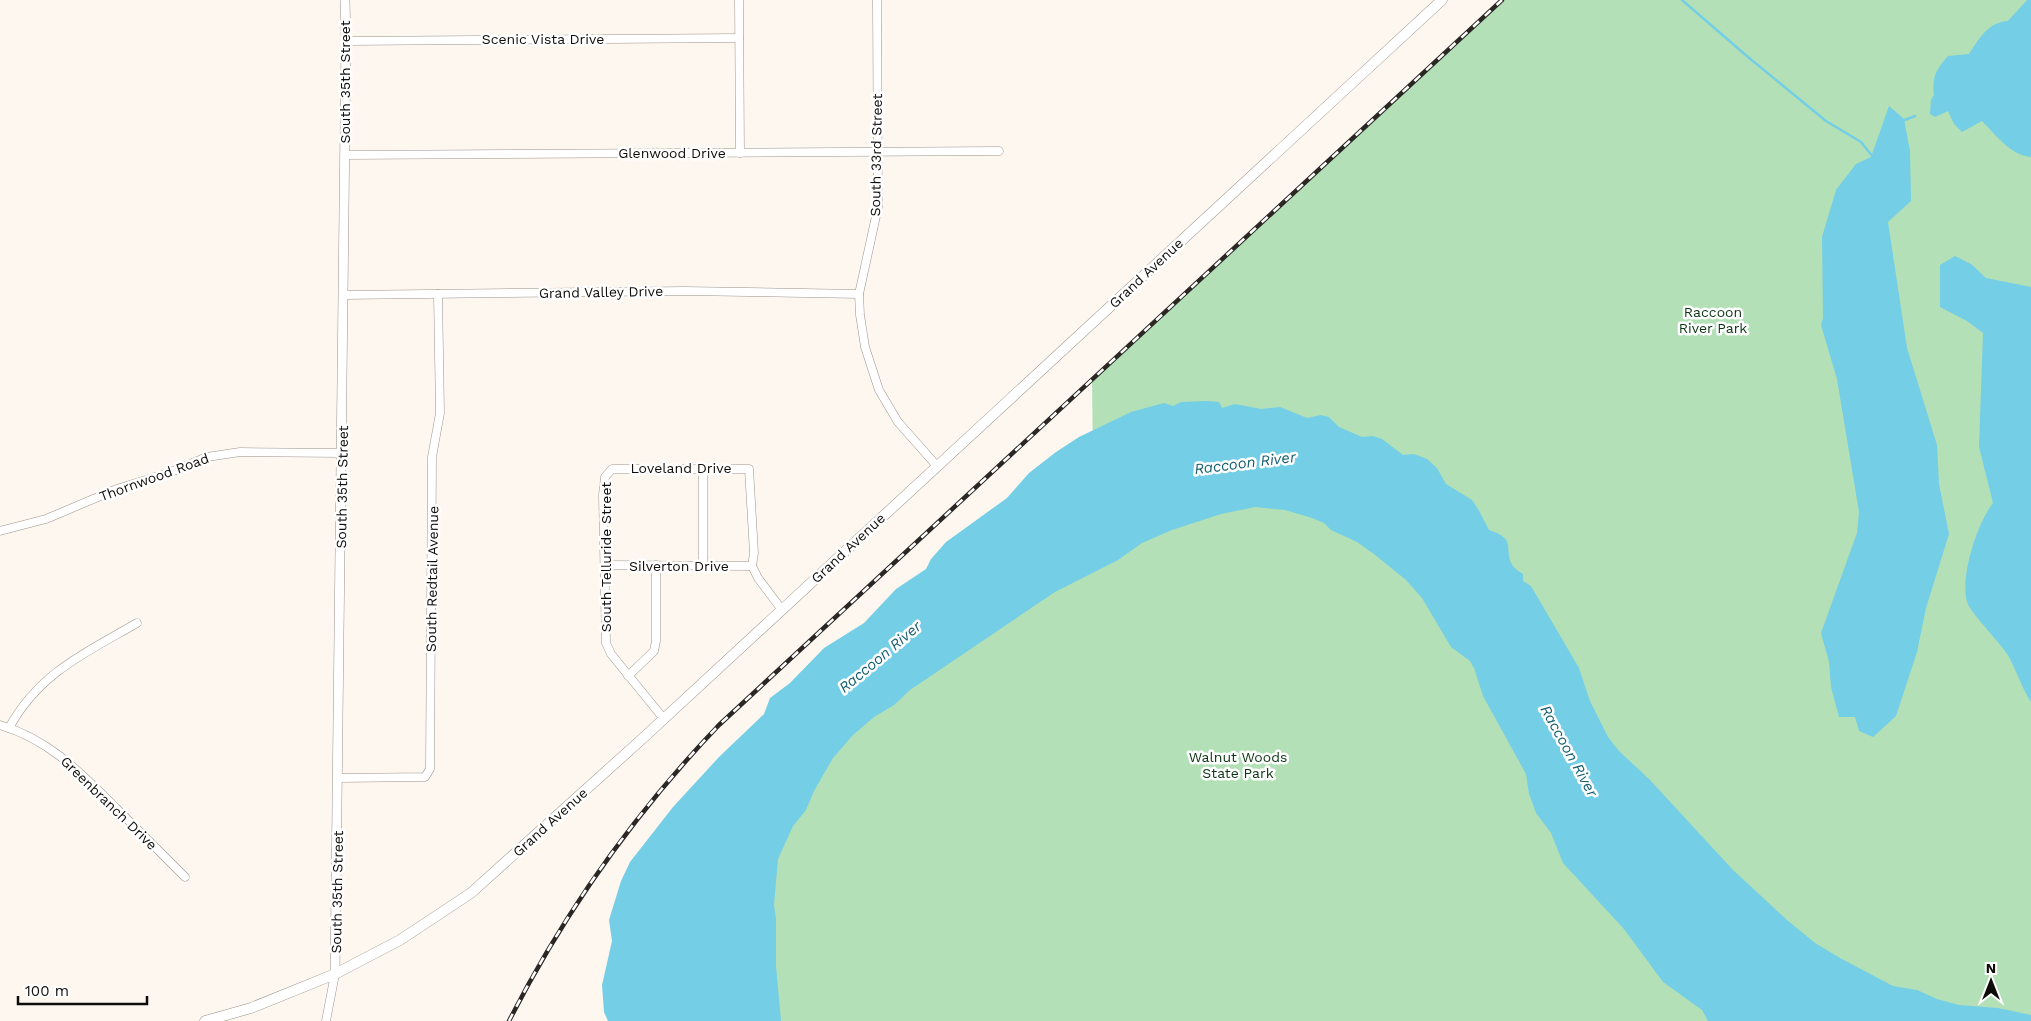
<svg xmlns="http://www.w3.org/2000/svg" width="2031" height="1021" font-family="'Work Sans',sans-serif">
	<rect width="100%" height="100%" fill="#fef7f0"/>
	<g fill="#b3e0b6">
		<path d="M1502 0H2031V1021H1870L1701 907 1488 547 1093 467 1092 378Z"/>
		<path d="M1298 494 1368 515 1763 1021H745L761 792 1108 536Z"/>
	</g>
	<g fill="#74cee6">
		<path d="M2027 0H2031V157C2010 155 1996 135 1982 121L1962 132 1954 124 1948 111 1935 117 1930 114 1931 100 1934 95C1932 76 1936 70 1948 56L1969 54C1979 39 1988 22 2008 21Z"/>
		<path d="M1889 106 1904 119 1910 151 1911 201 1888 222 1907 348 1937 445 1939 484 1949 534 1926 608 1917 652 1896 716 1873 737 1859 731 1855 717H1839L1831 687 1829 662 1821 633 1857 533 1859 512 1837 379 1821 325 1823 318 1822 237 1836 190 1856 164 1871 157Z"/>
		<path d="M1955 256 1971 264 1986 278 2031 287V702C2022 688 2017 672 2009 657 2001 643 1971 614 1967 602 1960 576 1977 524 1993 503L1979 447 1983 333 1967 321 1940 307V265Z"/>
		<path d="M1206 401 1219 402 1222 408 1235 404 1261 409 1280 407 1307 418 1321 415 1329 417 1339 427 1362 437 1373 436 1382 439 1403 455 1414 454 1427 459 1437 468 1446 484 1472 500 1478 509 1489 530C1519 540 1502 549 1513 566 1515 569 1520 572 1523 574V581L1531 586 1579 668 1590 701 1608 737 1618 750 1650 780 1733 870 1787 920 1815 943 1840 958 1893 986 1917 990 1937 999 1959 1005 1998 1008 2031 1015V1021H1708L1702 1010 1663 982 1624 929 1563 863 1551 833 1536 813 1529 794 1526 774 1483 696 1474 668 1470 661 1451 647 1422 598 1406 580 1374 554 1357 542 1331 530 1324 523 1312 518 1285 510 1255 507 1221 514 1172 530 1142 543 1118 560 1055 592 910 690 894 705 874 717 853 735 833 758 814 791 806 810 793 826 778 859 774 905 776 919V966L781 1021H608L604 1012 602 985 612 941 609 920 621 881 630 862 673 807 719 757 764 714 770 698 790 683 824 648 864 623 896 589 926 569 931 559 946 542 1007 498 1029 473 1056 452 1079 437 1131 412 1164 403 1173 406 1181 402Z"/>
	</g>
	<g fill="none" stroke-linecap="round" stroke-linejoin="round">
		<g stroke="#74cee6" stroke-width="2.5">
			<path d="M1682 0 1748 57 1826 121 1861 142 1873 157"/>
			<path d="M1902 121 1915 116"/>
		</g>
		<g stroke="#9b948c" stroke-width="9">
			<g id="minor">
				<path d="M739 0 740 153"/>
				<path d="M877 0 878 207 859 294 860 315 865 347 879 390 898 422 937 466"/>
				<path d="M346 41 739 38"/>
				<path d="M345 155 999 151"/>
				<path d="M343 295 684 291 859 294"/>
				<path d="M703 468V566"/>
				<path d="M0 531 46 519 117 489 171 472 207 457 240 452 343 453"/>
				<path d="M605 565 752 566"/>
				<path d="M628 676 654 651 656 641V565"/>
				<path d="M664 719 611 654 606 643 603 495 605 477 612 469H749L754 553 752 566 758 578 782 610"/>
				<path d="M0 725C49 739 82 774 117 809 140 832 163 855 185 877"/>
				<path d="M9 728C39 673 85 653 137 623"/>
				<path d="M339 778 425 777 430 769 432 457 440 413 438 294"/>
				<path d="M326 1021 335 974"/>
			</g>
		</g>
		<g stroke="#9b948c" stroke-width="10">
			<path id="tertiary" d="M335 974 346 41 345 0"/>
		</g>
		<g stroke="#9b948c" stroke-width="11">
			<path id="secondary" d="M205 1021 251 1008 335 974 400 940 471 893 642 739 1442 0"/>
		</g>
		<use href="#minor" stroke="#fff" stroke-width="8"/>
		<use href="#tertiary" stroke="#fff" stroke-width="9"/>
		<use href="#secondary" stroke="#fff" stroke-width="10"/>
		<g stroke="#2a2724" stroke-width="4.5">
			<path id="rail" d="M509 1021C565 911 634 814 719 725L1502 0"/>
		</g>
		<use href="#rail" stroke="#fff" stroke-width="2.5" stroke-dasharray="8" stroke-linecap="butt"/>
	</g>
	<g text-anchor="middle" stroke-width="5" stroke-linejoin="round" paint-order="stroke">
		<g font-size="14" fill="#0f0d0a" stroke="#fff">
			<text x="543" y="44">Scenic Vista Drive</text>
			<text transform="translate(345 82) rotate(-90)" y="5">South 35th Street</text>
			<text x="672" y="158">Glenwood Drive</text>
			<text transform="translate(876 155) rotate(-89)" y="5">South 33rd Street</text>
			<text transform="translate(1146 273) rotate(-43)" y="5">Grand Avenue</text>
			<text transform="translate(601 292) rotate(-1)" y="5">Grand Valley Drive</text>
			<text x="681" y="473">Loveland Drive</text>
			<text transform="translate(154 477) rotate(-20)" y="5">Thornwood Road</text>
			<text transform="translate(342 487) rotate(-89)" y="5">South 35th Street</text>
			<text transform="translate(848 548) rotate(-43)" y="5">Grand Avenue</text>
			<text transform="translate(606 557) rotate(-90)" y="5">South Telluride Street</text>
			<text x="679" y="571">Silverton Drive</text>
			<text transform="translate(432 579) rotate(-89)" y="5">South Redtail Avenue</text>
			<text transform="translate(109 803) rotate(44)" y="5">Greenbranch Drive</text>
			<text transform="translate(550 822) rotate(-42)" y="5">Grand Avenue</text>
			<text transform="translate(337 892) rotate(-89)" y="5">South 35th Street</text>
		</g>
		<g font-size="14" fill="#0b3412" stroke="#fff">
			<text x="1713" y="317">Raccoon<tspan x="1713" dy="16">River Park</tspan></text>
			<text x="1238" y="762">Walnut Woods<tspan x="1238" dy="16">State Park</tspan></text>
		</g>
		<g font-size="15" font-style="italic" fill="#145f70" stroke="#fff">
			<text transform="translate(1245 463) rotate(-7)" y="5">Raccoon River</text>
			<text transform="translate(880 657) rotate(-40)" y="5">Raccoon River</text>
			<text transform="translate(1569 751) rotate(61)" y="5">Raccoon River</text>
		</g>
	</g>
	<g transform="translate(1991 981)" stroke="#ffffff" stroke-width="4" paint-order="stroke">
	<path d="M0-4L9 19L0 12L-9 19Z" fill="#0f0d0a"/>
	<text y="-8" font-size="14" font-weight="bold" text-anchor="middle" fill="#0f0d0a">N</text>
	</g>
	<path d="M18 996v8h129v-8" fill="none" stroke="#0f0d0a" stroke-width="2.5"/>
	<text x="25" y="996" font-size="15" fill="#0f0d0a" stroke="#ffffff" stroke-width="4" paint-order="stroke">100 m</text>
</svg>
